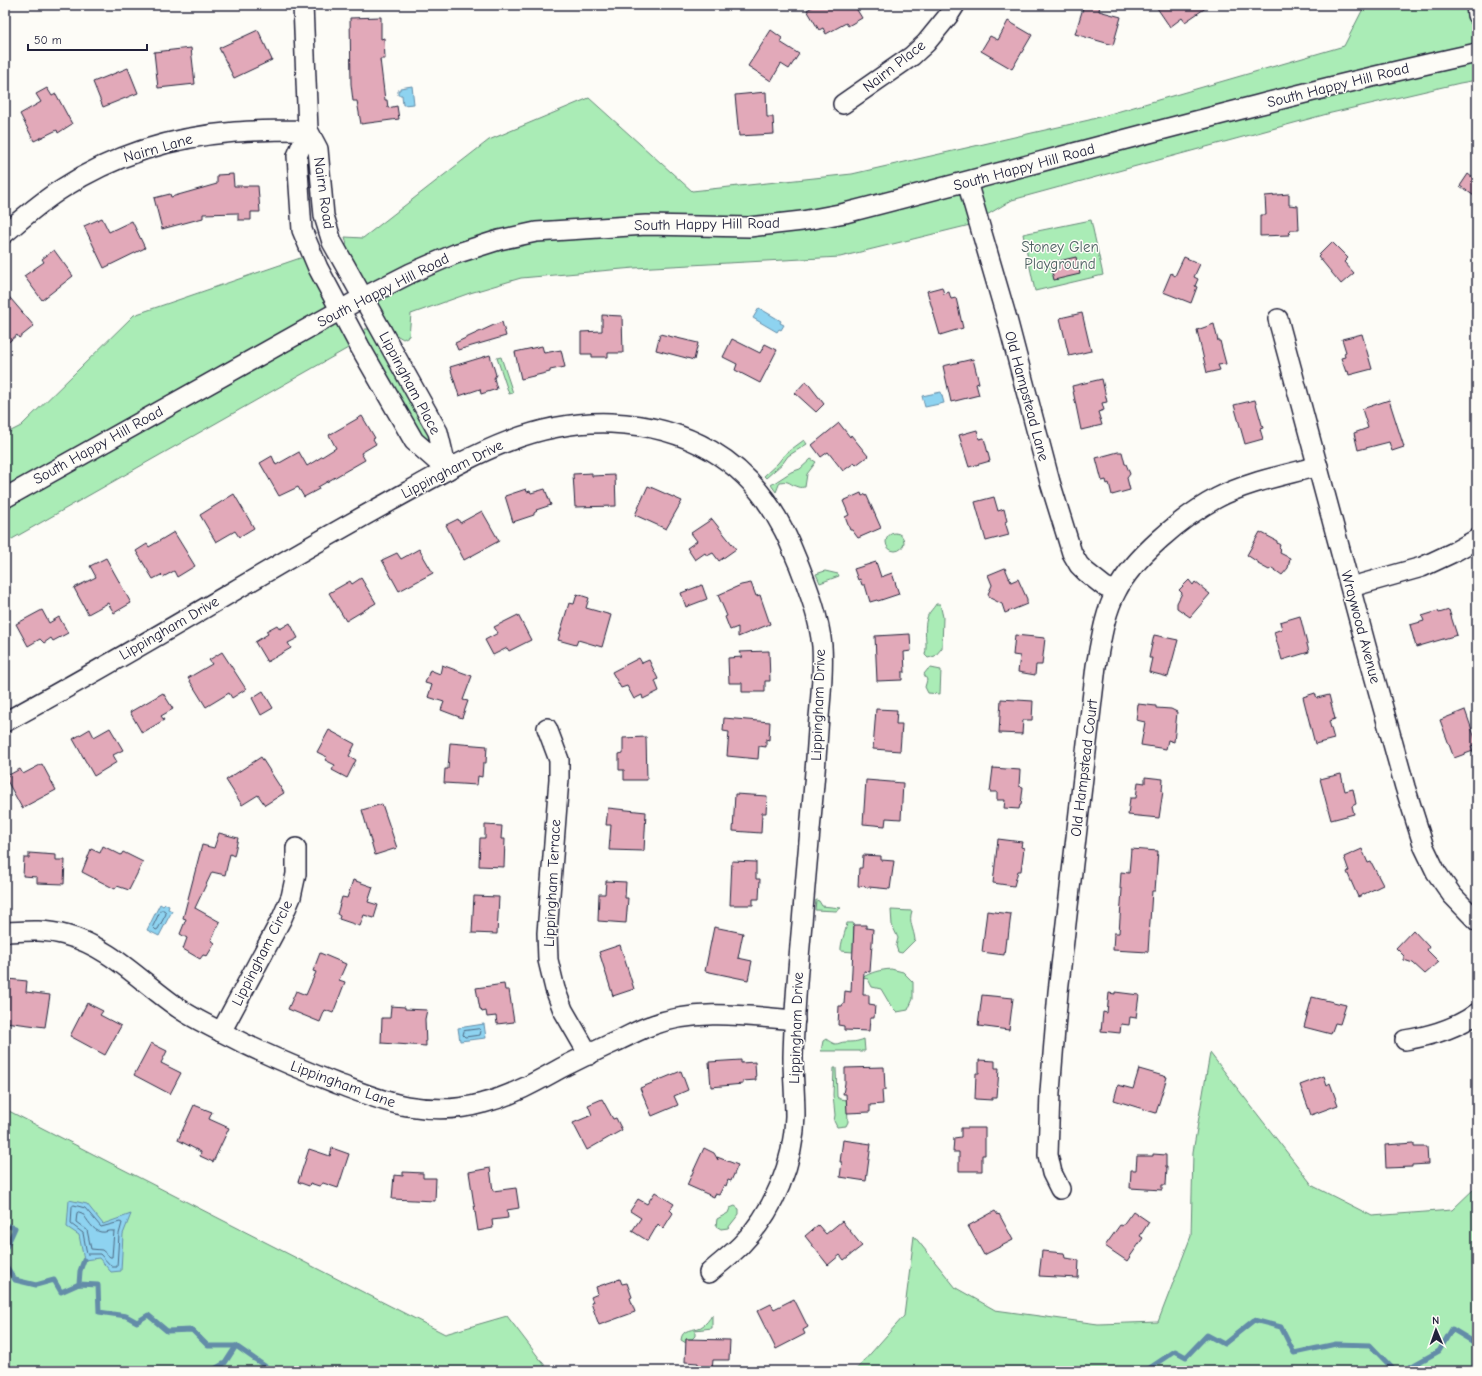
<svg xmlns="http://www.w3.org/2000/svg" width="1482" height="1376" font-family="'Comic Neue',sans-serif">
	<rect width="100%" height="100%" fill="#fdfcf7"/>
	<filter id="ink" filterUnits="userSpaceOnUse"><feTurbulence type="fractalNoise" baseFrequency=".025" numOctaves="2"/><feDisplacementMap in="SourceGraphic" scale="8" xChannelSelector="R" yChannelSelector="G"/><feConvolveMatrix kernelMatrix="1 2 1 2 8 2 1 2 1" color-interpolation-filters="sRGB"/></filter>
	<g filter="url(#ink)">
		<g fill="#aaecb6" stroke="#668778">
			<path d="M1365 5H1477V80L1460 83 1327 114 1012 200 970 225 840 257 634 268 521 278 470 293 411 314 409 336 403 339 393 333 390 323 381 328 335 248 347 244 345 237 363 238 489 140 589 98 692 191 852 174 1089 120 1344 46Z"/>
			<path d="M1091 220 1103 275 1035 291 1023 234Z"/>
			<path d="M312 254 357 343 5 543V434L21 426 134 315Z"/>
			<path d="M365 329H369L433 442 432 446 426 445 363 332Z"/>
			<path d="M501 357 513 393 509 394 497 358Z"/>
			<path d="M804 440 807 444 788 456 783 463 766 478 764 476 778 463 785 454Z"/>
			<path d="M811 459 816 462 807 474 805 487C803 487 800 488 798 487 790 485 790 480 780 482L776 492 771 485 791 472 800 469Z"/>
			<circle cx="895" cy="542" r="9"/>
			<path d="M825 571 838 574 839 576 820 583 816 574Z"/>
			<path d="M936 604H940L943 617 942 648 935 656 928 658 925 655C928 643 923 630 927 618 928 613 933 609 936 604Z"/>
			<path d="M931 668 941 670 940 694 928 693 925 687 927 680 924 674 928 669Z"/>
			<path d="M816 900 819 901 822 906 841 908 836 911 815 910Z"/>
			<path d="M891 910 912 911C908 922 914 929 915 940L902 953 898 952 896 946 898 938 892 925Z"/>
			<path d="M847 923H853L854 925 853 952 841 951C840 944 846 931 847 923Z"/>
			<path d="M891 969 903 972 913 982V999L908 1010 897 1012 891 1006 881 989 872 987 868 979 862 978C871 972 880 970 891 969Z"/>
			<path d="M826 1039C829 1041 832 1043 835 1044 839 1044 841 1042 845 1042 852 1042 857 1042 864 1039L865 1051H821L823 1041Z"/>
			<path d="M1210 1053 1313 1186 1372 1216 1452 1210 1477 1186V1371H855L904 1316 914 1236 956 1288 995 1310 1098 1324 1158 1322 1191 1236 1193 1152Z"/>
			<path d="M834 1068H836L837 1097 840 1099 847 1100 848 1122 846 1126 837 1127 834 1121 835 1115 833 1095Z"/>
			<path d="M5 1109 445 1334 507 1316 549 1371H5Z"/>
			<path d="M735 1206 739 1209V1214L728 1228 721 1229 716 1226 717 1219 728 1213 730 1208Z"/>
			<path d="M712 1315V1328L695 1330V1336L692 1339H686V1343L681 1340C682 1328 693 1331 701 1327 706 1324 709 1320 712 1315Z"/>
		</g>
		<g fill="#8ed3f0" stroke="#638ca8">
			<path d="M412 86 414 104 403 105 402 95H398V90H400V88Z"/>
			<path d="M759 308 781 321 780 323 784 325 781 330 779 329 777 332 753 318Z"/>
			<path d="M941 392 944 403 925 407 922 396Z"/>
			<path d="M160 904 163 906 165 904 169 906 168 909 172 911 159 936 147 930Z"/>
			<path d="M484 1024 486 1038 460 1041 458 1028Z"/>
			<path d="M69 1200 87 1204 103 1224 131 1214 123 1234 121 1271 111 1272 99 1258 84 1260 79 1235 67 1227Z"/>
		</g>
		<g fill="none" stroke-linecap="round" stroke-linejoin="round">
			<g stroke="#4d6983" stroke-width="1">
				<path d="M161 910H164L166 914 158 929 156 930 153 927Z"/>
				<path d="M479 1029 481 1031 480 1035 465 1037 463 1035 464 1031Z"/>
				<path d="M74 1205 85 1208 101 1227 120 1222 122 1223 119 1234 117 1267H112L100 1254H87L83 1233 71 1224 72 1207Z"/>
				<path d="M79 1212 82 1213C87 1219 93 1231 101 1232 105 1233 109 1230 114 1231L112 1257H110L102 1250 91 1249 87 1230 76 1222 77 1213Z"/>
			</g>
			<g stroke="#638ca8" stroke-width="5">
				<path d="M5 1225 15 1228 5 1250"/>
				<path d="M5 1264 15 1280 36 1285 54 1280 61 1292 79 1284 98 1285 99 1312 126 1316 137 1322 148 1315 167 1331 192 1330 208 1346H236L272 1371H276"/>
				<path d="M79 1284 80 1271 84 1260"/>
				<path d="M211 1371 225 1363 236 1346"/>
				<path d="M1145 1371 1175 1351 1186 1357 1207 1335 1224 1344 1254 1320 1281 1327 1294 1353 1336 1344 1370 1345 1395 1371"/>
				<path d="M1403 1371 1439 1351 1452 1329 1477 1344"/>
			</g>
		</g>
		<g fill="#e2a9b9" stroke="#22223b">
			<path d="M816 5H854L862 18 848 26 846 23 826 34 823 28 819 30 807 10Z"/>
			<path d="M1084 5H1100L1099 11 1121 17 1113 45 1075 34Z"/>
			<path d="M1155 5H1210L1185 22 1182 18 1170 27Z"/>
			<path d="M381 17V39L384 38 385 59H380L385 100H387L388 108 397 106 399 119 361 124 357 101H353L351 84 350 18Z"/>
			<path d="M1008 21 1032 35 1012 69 981 51 990 36 998 40Z"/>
			<path d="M258 30 272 60 234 78 219 48Z"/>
			<path d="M771 30 782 38 780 42 799 54 789 69 781 64 771 81 748 66Z"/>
			<path d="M191 48 195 84 158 88 154 52Z"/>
			<path d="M128 68 138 93 103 107 93 82Z"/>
			<path d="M47 88 52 96 56 94 72 124 58 133 57 130 34 141 20 114 41 102 36 94Z"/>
			<path d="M766 92 767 117H773L774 134 739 136 735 95Z"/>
			<path d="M233 174 234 186H258L260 212H251V220H238V213L203 214V218L162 229 154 198 170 194 171 197 217 184V175Z"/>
			<path d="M1468 174 1477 181V198L1460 186Z"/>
			<path d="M1289 194V205L1298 206 1299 230H1290L1289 235 1260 236V215H1266L1265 196Z"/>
			<path d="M102 218 109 232 132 221 145 248 104 268 84 226Z"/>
			<path d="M1332 242 1348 258 1344 262 1354 273 1341 284 1318 256Z"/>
			<path d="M54 250 73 276 42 300 24 276 44 262 42 259Z"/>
			<path d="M1076 257 1080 274 1054 280 1050 263Z"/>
			<path d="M1184 257 1200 264 1194 277 1198 279 1195 286 1197 287 1191 303 1163 292 1171 273 1175 276Z"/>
			<path d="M942 287 944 294 949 292 951 299 956 298 963 328 940 335 927 291Z"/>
			<path d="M5 292 34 326 19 338 17 335 5 345Z"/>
			<path d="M1082 313 1091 351 1069 356 1060 318Z"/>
			<path d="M602 315 622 316 623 353H608V357H592V354H581V332L602 331Z"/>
			<path d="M502 322 506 336 458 350 455 343 494 325Z"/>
			<path d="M1214 324 1218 341H1220L1226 364 1218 365 1220 370 1207 373 1197 330Z"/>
			<path d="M660 334 698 343 694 360 656 350Z"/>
			<path d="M1362 334 1372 369 1349 375 1348 371 1346 372 1341 358 1345 357 1344 353 1346 352 1342 339Z"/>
			<path d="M732 339 760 353 765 344 777 350 760 383 735 370 737 364 723 357Z"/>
			<path d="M542 346 544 353 561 350 565 367 550 370V372L521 379 515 352Z"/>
			<path d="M490 355 496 375 494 378 497 389 481 394 480 389 459 396 450 367Z"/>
			<path d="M973 359 979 383 976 384 979 395 951 402 943 366Z"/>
			<path d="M1102 379 1107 402 1102 403 1104 410 1098 412 1102 425 1081 430 1072 386Z"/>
			<path d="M806 381 824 404 816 412 795 393Z"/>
			<path d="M1255 400 1263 428 1260 429 1263 439 1245 444 1234 405Z"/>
			<path d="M1389 400 1404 447 1392 451 1389 442 1358 450 1354 433 1368 428 1362 409Z"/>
			<path d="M362 416 375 438 373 439 376 444 361 453 365 460 318 487 319 489 304 497 298 487 279 496 260 463 272 456 276 465 299 452 307 466 336 448 329 435Z"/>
			<path d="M839 423 850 437 851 435 868 456 856 465 854 463 843 471 828 452 821 457 812 445Z"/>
			<path d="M977 430 979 439 984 438 990 461 969 467 959 435Z"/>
			<path d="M1118 452H1122L1125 464H1126L1130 474 1127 478 1130 490 1112 495 1109 483 1107 484 1106 480 1102 481 1096 458Z"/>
			<path d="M592 473V476L615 475 616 506 575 507 573 474Z"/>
			<path d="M648 486 682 501 666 529 635 515Z"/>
			<path d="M526 489 527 492 530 491 531 493 545 489 551 505 536 510 537 511 534 513V515L513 522 505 496Z"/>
			<path d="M861 493 862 496 866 494 881 528 858 538 852 530H850L845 517 849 515 843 501Z"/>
			<path d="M234 494 254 528 239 537 235 531 216 542 200 515Z"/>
			<path d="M994 497 998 511 1004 509 1007 521 1005 522 1009 535 986 541 975 502Z"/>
			<path d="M482 511 499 541 464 560 446 525 458 519 460 523Z"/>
			<path d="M712 519 736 549 719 561 713 553 707 556 705 553 695 560 687 548 697 541 691 533Z"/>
			<path d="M174 532 195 566 177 577 174 571 163 577 161 575 153 579 136 551 147 544 149 547Z"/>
			<path d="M1260 532 1277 541V543L1280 545 1279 548 1281 550 1280 553 1290 558 1288 568 1282 575 1272 568 1269 570 1258 564 1259 563 1247 555Z"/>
			<path d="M419 549 433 573 399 591 382 560 397 553 401 559Z"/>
			<path d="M106 558 131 603 114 613 108 603 88 614 74 588 96 577 90 566Z"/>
			<path d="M876 562 881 577 892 573 899 594 878 601 877 600 870 602 865 585H862L860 579 858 580 854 569Z"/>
			<path d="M1005 568 1011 582 1018 579 1027 599V604L1005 613 1002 604 990 598 988 594 992 585 988 575Z"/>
			<path d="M361 578 376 603 346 621 329 593 350 581 352 584Z"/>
			<path d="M1189 580 1193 585 1195 582 1210 594 1190 617 1177 608V603L1182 593 1179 590Z"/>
			<path d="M751 583 756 596 760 595 770 624 738 637V627L730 630 725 617 727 616 718 595 741 585Z"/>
			<path d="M702 585 707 599 686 607 681 593Z"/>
			<path d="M577 594 589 598 586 608 611 615 602 647 578 640 576 645 558 640 569 603 574 604Z"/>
			<path d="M42 610 49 623 59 617 68 633 53 641 51 638 44 643 40 639 28 646 16 624Z"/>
			<path d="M1449 610 1457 635 1416 647 1410 625 1424 621 1422 616 1438 611 1439 613Z"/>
			<path d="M518 615 531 640 509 651 507 648 493 655 485 640 498 633 494 627Z"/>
			<path d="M1300 616 1309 652 1282 660 1274 632 1282 629 1280 622Z"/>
			<path d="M290 623 298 638 288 643 291 648 267 662 255 642 268 634 266 631 277 625 280 629Z"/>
			<path d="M910 634 911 651 904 652 905 672H902V680L877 681 875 636Z"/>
			<path d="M1015 635 1045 638 1042 665H1036L1035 675 1018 672 1020 656 1013 655Z"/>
			<path d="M1154 635 1178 640 1168 677 1149 672 1152 658H1149Z"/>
			<path d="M769 651 770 681H765V692H742V683H729L728 658 742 657 739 652Z"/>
			<path d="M222 652 246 689 232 698 229 693 206 707 188 678 212 664 209 660Z"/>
			<path d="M639 658 642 663 649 660 658 679 655 681 659 691 643 699 642 695 634 699 627 686 621 688 612 672Z"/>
			<path d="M442 665 472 676 463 700 468 701 462 718 441 710 444 702 428 697 432 685 425 683 430 670 440 674Z"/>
			<path d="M263 691 273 708 261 715 252 698Z"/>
			<path d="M163 693 173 709 161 716 164 720 142 733 130 712Z"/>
			<path d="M1315 693 1317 698 1329 695 1335 719 1329 721 1334 739 1315 744 1303 697Z"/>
			<path d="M1001 699 1033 701 1032 720H1023L1022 734 999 733Z"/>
			<path d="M1138 704 1156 706V708L1171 709 1177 712 1174 742 1168 740 1166 749 1141 745 1145 722 1136 720Z"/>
			<path d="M876 709 897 710 896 724H902L900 751 873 749Z"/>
			<path d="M1465 710 1477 744 1471 746 1473 751 1454 758 1440 720Z"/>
			<path d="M724 718 770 722 769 740 766 739V747L759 746 758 759 727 756 729 732 723 731Z"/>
			<path d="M110 728 123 750 113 755 117 762 94 776 73 739 90 729 94 737Z"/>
			<path d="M329 730 355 744 349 756 356 760 347 778 332 770 335 765 325 760 327 757 317 752Z"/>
			<path d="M646 737 647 780H624V770H619V754L623 753V738Z"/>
			<path d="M450 743 487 746 486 763H483L482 777 478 776 477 785 444 783 445 769H448Z"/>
			<path d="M261 757 284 793 265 805 258 795 242 805 226 780Z"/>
			<path d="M42 764 56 790 22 808 5 777 20 769 23 774Z"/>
			<path d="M993 768 1020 770 1019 786 1023 787 1021 805H1020L1019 809 1004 808 1005 800H997V792H990Z"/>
			<path d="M1341 774 1345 791 1353 789 1356 804 1352 806 1354 814 1331 820 1320 779Z"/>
			<path d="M1145 777 1163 779 1162 791H1163L1159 818 1128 815 1130 798H1136L1138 782 1145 783Z"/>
			<path d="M866 780 903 783 901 819 886 818 885 826 863 824Z"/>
			<path d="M735 794 767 796 766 813H762L761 833 733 831Z"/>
			<path d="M382 804 397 848 375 855 362 810Z"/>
			<path d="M608 808 646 812 644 851 609 850 611 825H606Z"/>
			<path d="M485 825 502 826 501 839H505L504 867 479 866 480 838H485Z"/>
			<path d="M219 833 238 838 234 856 230 854 225 875 212 872 195 908 220 922 211 940 215 943 207 956 203 955 200 959 183 949 187 938 180 934 186 919 183 918 202 845 214 848Z"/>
			<path d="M998 839 1022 842 1021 847 1024 848 1021 871H1018L1014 886 993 883Z"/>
			<path d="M103 846 121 855 123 852 143 862 129 890 117 886 115 889 82 872 91 849 100 853Z"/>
			<path d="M1131 849 1158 851 1155 891H1152L1148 952 1113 950 1114 933H1119L1122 889H1120L1121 872 1129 873Z"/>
			<path d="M1362 849 1368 863 1371 862 1383 885 1358 897 1347 872 1349 871 1344 857Z"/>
			<path d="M29 853 56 855V860H65L64 884 37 883V877L23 876 24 858H29Z"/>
			<path d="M863 855 881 856V860L894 861 890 889 858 886 859 868H862Z"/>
			<path d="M732 861 756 862V879H760L759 899H753V905H730Z"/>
			<path d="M353 880 373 887 368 902 378 905 374 918 364 915 360 926 339 919 340 916 337 914 342 897 347 898Z"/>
			<path d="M606 881 626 882 625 898H628L626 923 598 921 599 894H605Z"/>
			<path d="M474 896 499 897 497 934 472 933Z"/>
			<path d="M987 911 1011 914 1008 938H1006L1004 955 982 952Z"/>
			<path d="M854 925H866V928L873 929 870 972 864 971 863 995H869V1004L875 1005 874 1018H870L869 1031 844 1030V1026L838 1025 839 1006H842L843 1004H844L845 991 851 992Z"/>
			<path d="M714 927 743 933 738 958 752 961 748 980 705 971Z"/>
			<path d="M1413 930 1429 947 1427 950 1439 962 1425 974 1413 963 1404 960V956L1396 948Z"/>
			<path d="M620 945 634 989 613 996 599 952Z"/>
			<path d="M320 953 346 964 339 980 345 982 333 1013 325 1010 320 1022 288 1009 296 991 306 995 316 972 313 971Z"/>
			<path d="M8 979 27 981 26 992 50 995 45 1027 5 1022V1001Z"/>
			<path d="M504 984 505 990H509L514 1022 497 1024 496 1016 487 1017 486 1011 482 1012 481 1009H480L476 988Z"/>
			<path d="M1115 992 1139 995 1136 1018 1130 1017 1129 1025 1121 1024 1120 1033 1101 1031 1103 1012 1107 1013 1109 993 1115 994Z"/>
			<path d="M982 995 1013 998 1009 1030 978 1026Z"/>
			<path d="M1312 997 1346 1005 1340 1024 1335 1023 1331 1034 1304 1027Z"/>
			<path d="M87 1003 103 1011 100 1015 121 1026 105 1055 70 1036Z"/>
			<path d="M391 1006 405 1007V1009L427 1010 425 1019 426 1046 381 1043 382 1018H390Z"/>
			<path d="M151 1043 167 1051 161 1063 181 1073 170 1094 134 1075Z"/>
			<path d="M741 1060V1063L755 1062 756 1080 743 1081V1084L711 1087 709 1062Z"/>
			<path d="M979 1060 995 1061V1068H999L997 1098H992V1100L975 1099 976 1073H979Z"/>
			<path d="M884 1067 885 1090H882L883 1104 870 1105V1112L847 1113 846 1094H843L845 1083V1068Z"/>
			<path d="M1139 1069 1167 1077 1156 1113 1114 1100 1118 1085 1133 1089Z"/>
			<path d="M681 1071 688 1090 674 1096 678 1105 652 1116 640 1088Z"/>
			<path d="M1324 1076 1327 1085 1330 1083 1338 1105 1311 1115 1300 1085Z"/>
			<path d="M602 1099 613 1119 616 1118 622 1130 587 1150 573 1123 592 1115 588 1105Z"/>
			<path d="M194 1105 212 1112 209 1119 229 1128 213 1162 200 1156 201 1152 178 1140Z"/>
			<path d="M961 1128H985V1155H982V1171H959V1152H953L954 1138 961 1137Z"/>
			<path d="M843 1140 871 1144 866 1181 840 1177 842 1162H840Z"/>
			<path d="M1414 1143V1147H1427L1428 1164 1412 1165V1167L1386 1168 1385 1145Z"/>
			<path d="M332 1148 349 1154 338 1188 323 1183 319 1186 310 1183 309 1186 298 1182 309 1149 330 1156Z"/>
			<path d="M704 1148 714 1153 718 1160 717 1157 738 1165 731 1181 728 1180 726 1186 724 1185 719 1195 715 1194 714 1197 687 1185Z"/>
			<path d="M1153 1154 1166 1155V1167H1167L1166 1185H1162V1190L1130 1188 1131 1170H1136L1137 1156H1153Z"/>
			<path d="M490 1168 493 1191 516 1188 519 1208 507 1210 508 1218 492 1220 493 1228 478 1231 469 1172Z"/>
			<path d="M403 1172 423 1173V1178H436L435 1201 392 1199 394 1175 403 1176Z"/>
			<path d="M655 1192 674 1204 670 1210 673 1213 663 1229 658 1224 648 1241 632 1231 641 1218 630 1211 638 1199 647 1204Z"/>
			<path d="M995 1211 998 1215 999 1214 1013 1240 984 1255 968 1226Z"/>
			<path d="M1133 1211 1149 1222 1140 1236 1143 1238 1127 1261 1105 1246 1120 1225 1122 1226Z"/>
			<path d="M842 1221 862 1246 844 1260 840 1255 828 1265 805 1236 818 1225 826 1234Z"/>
			<path d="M1042 1251 1064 1253 1065 1258 1079 1260 1078 1278 1039 1276Z"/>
			<path d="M620 1279 622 1284 627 1283 632 1297 630 1298 635 1312 599 1325 591 1303 593 1302 591 1297 598 1294 596 1287Z"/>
			<path d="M794 1299 808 1327 803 1330 805 1334 776 1349 757 1311 771 1304 774 1309Z"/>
			<path d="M686 1339 730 1340 729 1360H713L712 1370 698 1369V1363L685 1362Z"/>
		</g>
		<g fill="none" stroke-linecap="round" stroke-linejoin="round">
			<g stroke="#22223b" stroke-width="22">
				<g id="minor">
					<path d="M1476 5 1477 15"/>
					<path d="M843 104 912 56 926 43 948 16 955 5"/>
					<path d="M308 130 318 149 324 216 332 242 438 432 447 470 414 441 360 347 318 268 302 230 297 156Z"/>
					<path d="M967 182 1007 319 1050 482 1072 553 1079 565 1086 572 1105 587 1116 591"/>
					<path d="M5 233C24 217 42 201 63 188 114 155 174 137 235 132 260 130 284 130 308 130L303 5"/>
					<path d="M1278 319 1367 650 1405 787 1424 847 1436 872 1452 895 1477 921"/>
					<path d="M5 498 362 298 411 273 455 254 499 240 536 232 646 225 749 227 802 221 845 213C1056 159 1265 99 1477 53"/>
					<path d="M1351 587 1422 567 1452 553 1477 539"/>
					<path d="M5 722C94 674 181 622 268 571 314 544 360 518 407 492 472 456 533 420 611 423 686 426 747 459 782 527 789 539 793 552 799 565 809 591 819 617 822 646 824 674 820 702 818 730 814 794 807 858 802 923 798 967 794 1012 793 1057 793 1077 795 1096 795 1116 794 1162 774 1212 741 1245 731 1255 720 1263 709 1273"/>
					<path d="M547 728 559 760V779L547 933 548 960 555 989 563 1010 589 1055"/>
					<path d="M5 932C25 931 45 929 65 935 113 947 145 987 186 1013 204 1024 224 1033 243 1043 274 1058 305 1071 338 1084 360 1092 383 1102 407 1106 431 1110 459 1110 483 1103 511 1096 536 1082 561 1068 579 1059 597 1050 615 1042 627 1037 638 1030 650 1026 696 1008 747 1016 795 1020"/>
					<path d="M221 1032 282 918 291 897 296 874V848"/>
					<path d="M1405 1040C1430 1036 1456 1029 1477 1013"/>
					<path d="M1060 1189 1052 1173 1048 1155 1050 1092 1058 992 1096 666C1101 641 1104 615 1116 592 1133 558 1183 516 1217 498 1247 482 1286 475 1318 466"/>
				</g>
			</g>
			<use href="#minor" stroke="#fdfcf7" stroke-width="19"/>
		</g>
	</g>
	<g text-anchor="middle" stroke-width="3" stroke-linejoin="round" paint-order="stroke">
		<g font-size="15" fill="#22223b" stroke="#fdfcf7">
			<text transform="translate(894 66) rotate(-38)" y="5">Nairn Place</text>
			<text transform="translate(1338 85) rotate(-14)" y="5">South Happy Hill Road</text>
			<text transform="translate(158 148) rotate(-16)" y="5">Nairn Lane</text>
			<text transform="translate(1024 167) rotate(-15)" y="5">South Happy Hill Road</text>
			<text transform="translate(324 193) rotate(82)" y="5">Nairn Road</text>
			<text transform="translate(707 224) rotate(-1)" y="5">South Happy Hill Road</text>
			<text transform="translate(383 290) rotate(-27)" y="5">South Happy Hill Road</text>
			<text transform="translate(410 383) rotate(62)" y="5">Lippingham Place</text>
			<text transform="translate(1027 396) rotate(75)" y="5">Old Hampstead Lane</text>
			<text transform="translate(98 445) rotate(-29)" y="5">South Happy Hill Road</text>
			<text transform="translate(452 469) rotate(-27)" y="5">Lippingham Drive</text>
			<text transform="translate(1361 627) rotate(75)" y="5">Wraywood Avenue</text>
			<text transform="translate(169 628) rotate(-30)" y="5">Lippingham Drive</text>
			<text transform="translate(818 705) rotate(-88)" y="5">Lippingham Drive</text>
			<text transform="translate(1084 768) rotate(-83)" y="5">Old Hampstead Court</text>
			<text transform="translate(552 883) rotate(-87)" y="5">Lippingham Terrace</text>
			<text transform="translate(262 953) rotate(-63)" y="5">Lippingham Circle</text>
			<text transform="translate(796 1028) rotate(-88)" y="5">Lippingham Drive</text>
			<text transform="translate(343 1084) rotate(20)" y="5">Lippingham Lane</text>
		</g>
		<g font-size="15" fill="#4b5f60" stroke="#fdfcf7">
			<text x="1060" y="252">Stoney Glen<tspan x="1060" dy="17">Playground</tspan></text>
		</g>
	</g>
	<rect width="1482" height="1376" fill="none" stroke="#fdfcf7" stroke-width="20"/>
	<rect x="10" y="10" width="1462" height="1356" fill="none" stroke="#22223b" stroke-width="1.5" filter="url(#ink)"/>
	<g transform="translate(1436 1330) rotate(358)" stroke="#fdfcf7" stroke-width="3" paint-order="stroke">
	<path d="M0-3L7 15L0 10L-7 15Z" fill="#22223b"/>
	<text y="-6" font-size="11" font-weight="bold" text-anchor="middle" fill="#22223b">N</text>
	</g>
	<path d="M28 44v6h119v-6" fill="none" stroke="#22223b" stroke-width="2"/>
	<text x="34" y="44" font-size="12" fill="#22223b" stroke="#fdfcf7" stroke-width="3" paint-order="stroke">50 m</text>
</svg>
